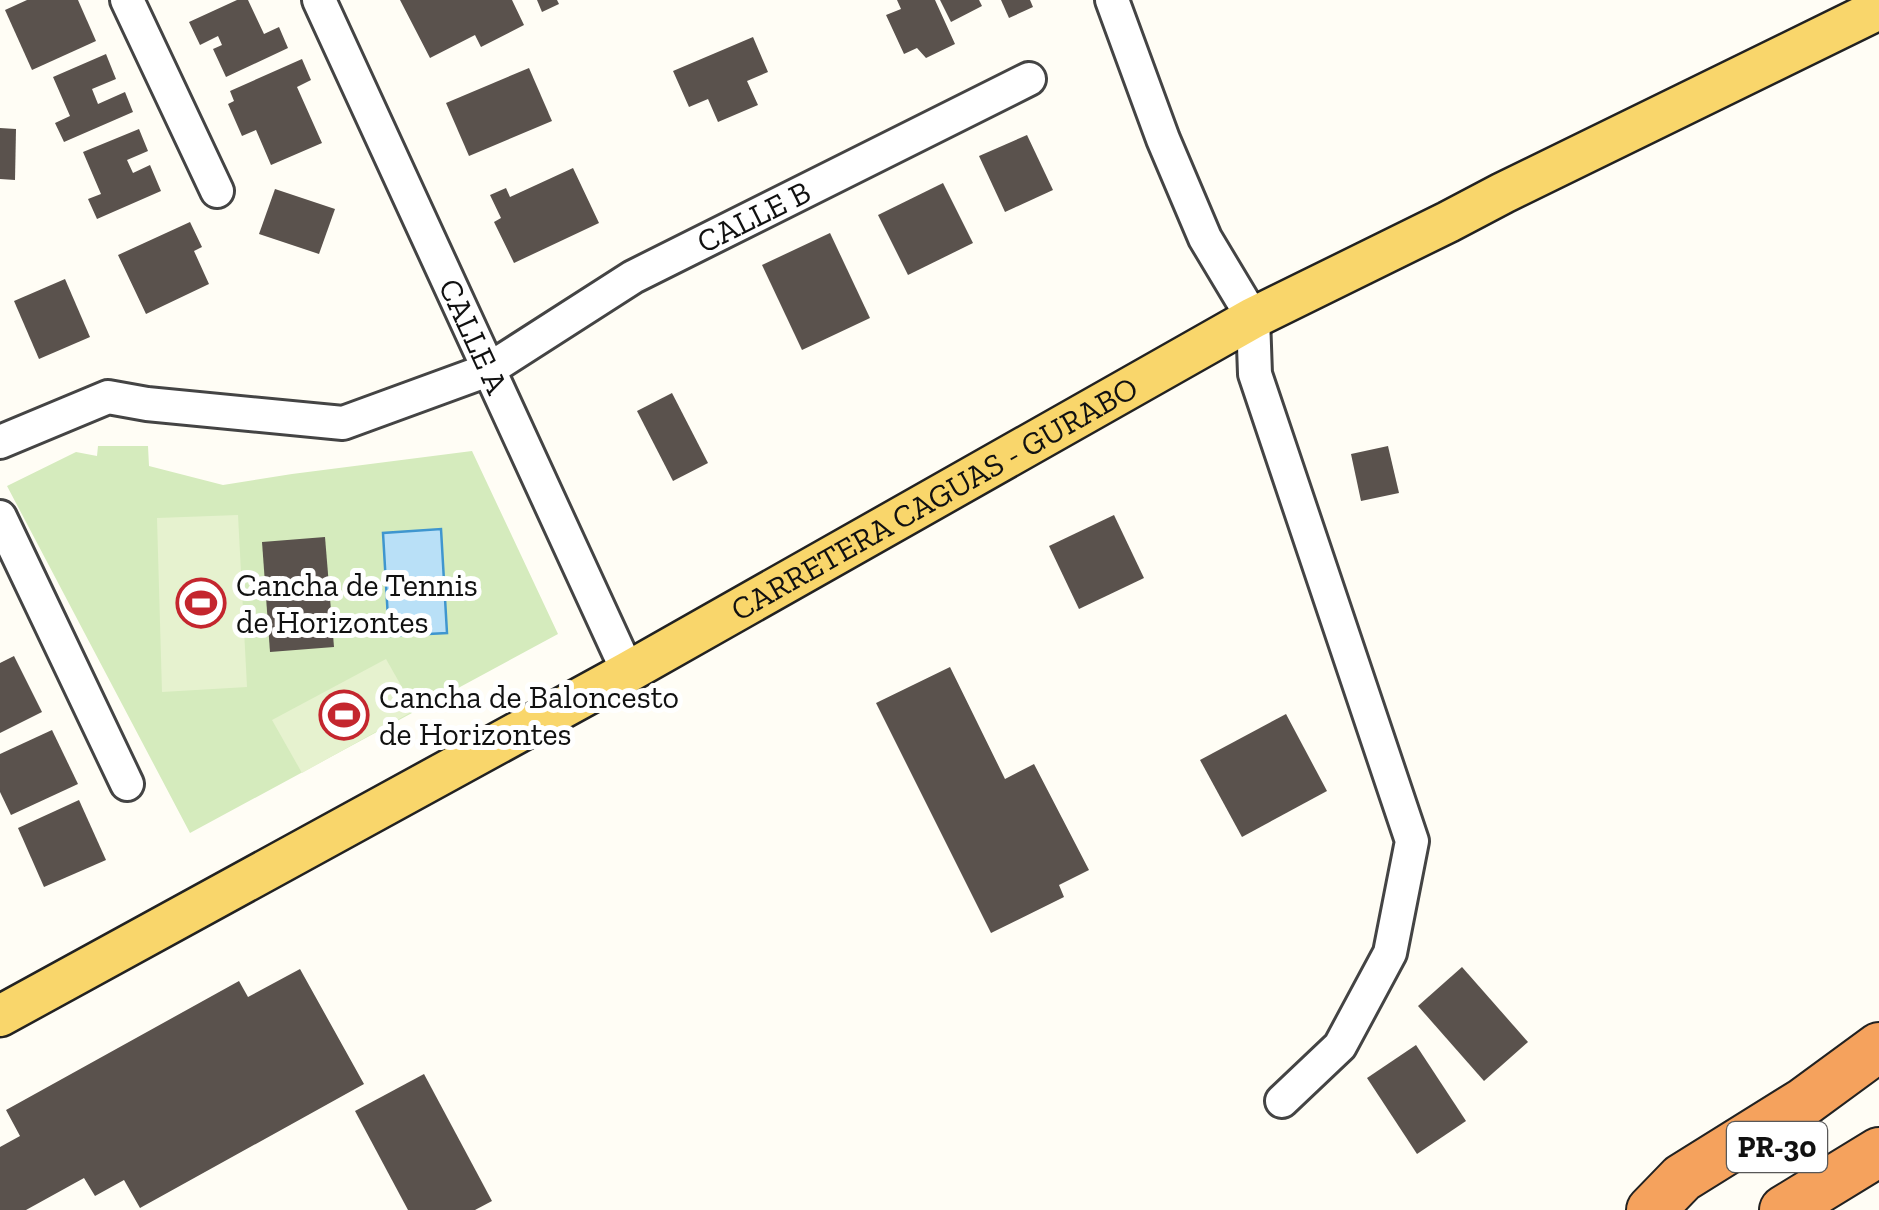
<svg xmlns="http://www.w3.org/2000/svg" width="1879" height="1210" font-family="'Zilla Slab',serif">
	<rect width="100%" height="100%" fill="#fffdf5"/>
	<path fill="#d5ebbd" d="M98 446H148L149 466 223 485 292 474 472 451 558 634 190 833 7 486 76 452 97 456Z"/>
	<g fill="#e6f2cf">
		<path d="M238 515 247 687 162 692 157 518Z"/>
		<path d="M386 659 415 710 302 773 272 720Z"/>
	</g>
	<path fill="#b9e0f7" stroke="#3f96cf" stroke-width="2.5" d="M441 529 447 633 389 636 383 533Z"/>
	<g fill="#5a524d">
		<path d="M27 0H78L96 41 32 70 5 10Z"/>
		<path d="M237 0H248L264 34 279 27 288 48 226 77 213 49 222 45 218 36 200 45 189 22Z"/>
		<path d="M400 0H512L524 25 481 47 475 35 430 58Z"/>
		<path d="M537 0H557L559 4 542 12Z"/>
		<path d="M897 0H935L955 44 926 58 917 48 904 54 886 15 901 9Z"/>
		<path d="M940 0H979L982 6 951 22Z"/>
		<path d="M1001 0H1030L1033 7 1009 18Z"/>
		<path d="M753 37 768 72 747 81 758 105 718 122 708 99 689 107 673 71Z"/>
		<path d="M106 54 116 79 92 89 98 104 125 92 133 112 64 142 55 123 70 116 53 77Z"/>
		<path d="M302 59 311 80 297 87 322 143 271 165 256 130 242 136 228 104 234 101 230 91Z"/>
		<path d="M529 68 552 121 469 156 446 103Z"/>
		<path d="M0 128 16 129 15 180 0 179Z"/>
		<path d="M139 129 148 151 127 160 133 173 150 165 161 191 97 219 88 199 101 194 83 152Z"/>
		<path d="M1027 135 1053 190 1005 212 979 156Z"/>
		<path d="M573 168 599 223 514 263 494 222 501 218 490 195 506 188 510 197Z"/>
		<path d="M943 183 973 243 908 275 878 215Z"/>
		<path d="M275 189 335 209 319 254 259 234Z"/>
		<path d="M190 222 202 247 194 251 209 284 146 314 118 255Z"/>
		<path d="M830 233 870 318 802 350 762 265Z"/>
		<path d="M65 279 90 337 39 359 14 301Z"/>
		<path d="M672 393 708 463 673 481 637 411Z"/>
		<path d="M1388 446 1399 493 1361 501 1351 454Z"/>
		<path d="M1114 515 1144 578 1079 609 1049 546Z"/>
		<path d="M325 537 334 647 270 652 262 542Z"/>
		<path d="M14 656 42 712 0 733V663Z"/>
		<path d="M950 667 1005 779 1034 764 1089 870 1059 885 1064 897 991 933 876 703Z"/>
		<path d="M1286 714 1327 791 1242 837 1200 760Z"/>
		<path d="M52 730 78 784 11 815 0 792V754Z"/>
		<path d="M79 800 106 860 44 887 18 828Z"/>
		<path d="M1462 967 1528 1042 1484 1081 1418 1006Z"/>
		<path d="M300 969 364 1084 140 1208 124 1180 95 1196 84 1178 26 1210H0V1147L20 1136 6 1110 239 981 248 997Z"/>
		<path d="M1416 1045 1466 1121 1417 1154 1367 1078Z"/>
		<path d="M424 1074 492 1201 475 1210H408L355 1111Z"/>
	</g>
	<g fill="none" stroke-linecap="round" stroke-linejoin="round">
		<g stroke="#444" stroke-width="38">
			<g id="minor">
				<path d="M127 0 217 191"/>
				<path id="s1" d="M319 0 628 672"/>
				<path d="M1112 0 1163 139 1205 238 1253 318 1255 374 1412 841 1390 953 1340 1046 1282 1101"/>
				<path id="s2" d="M0 442 108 397 147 404 343 423 488 370 633 277 1029 79"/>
				<path d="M0 517 127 784"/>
			</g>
		</g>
		<g stroke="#222" stroke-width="45">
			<g id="major">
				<path id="s3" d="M0 1016 628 672 1253 318 1448 222 1503 193 1879 9"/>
			</g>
		</g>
		<g stroke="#222" stroke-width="52">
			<g id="highway">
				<path d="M1651 1210 1682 1178 1804 1102 1879 1047"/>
				<path d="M1784 1210 1879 1152"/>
			</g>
		</g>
		<use href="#minor" stroke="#fff" stroke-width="32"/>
		<use href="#major" stroke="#f9d66b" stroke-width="40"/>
		<use href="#highway" stroke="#f5a25d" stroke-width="48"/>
	</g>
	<defs>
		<g id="stadium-ring" transform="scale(2.5)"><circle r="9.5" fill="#fff" stroke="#c4262e" stroke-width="1.5"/><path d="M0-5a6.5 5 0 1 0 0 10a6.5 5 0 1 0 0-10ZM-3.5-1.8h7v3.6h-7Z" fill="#c4262e"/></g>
	</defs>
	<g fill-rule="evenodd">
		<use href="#stadium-ring" x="201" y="603"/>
		<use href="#stadium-ring" x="344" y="715"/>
	</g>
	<g text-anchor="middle" stroke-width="10" stroke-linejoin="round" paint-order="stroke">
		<rect fill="#fff" stroke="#585858" stroke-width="2.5" x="1727" y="1122" width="100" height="50" rx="8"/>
		<g font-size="30" font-weight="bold" fill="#111">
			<text x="1777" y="1157">PR-30</text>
		</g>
		<g font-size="32" fill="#111" stroke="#fff">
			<text dy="11" stroke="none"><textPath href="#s2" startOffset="815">CALLE B</textPath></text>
			<text dy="11" stroke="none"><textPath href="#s1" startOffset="370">CALLE A</textPath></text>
			<text dy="11" stroke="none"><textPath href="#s3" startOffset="1068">CARRETERA CAGUAS - GURABO</textPath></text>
		</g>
		<g font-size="32" fill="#111" stroke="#fff" text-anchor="start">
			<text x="236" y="596">Cancha de Tennis<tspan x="236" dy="37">de Horizontes</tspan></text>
			<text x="379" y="708">Cancha de Baloncesto<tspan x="379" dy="37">de Horizontes</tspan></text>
		</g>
	</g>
</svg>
